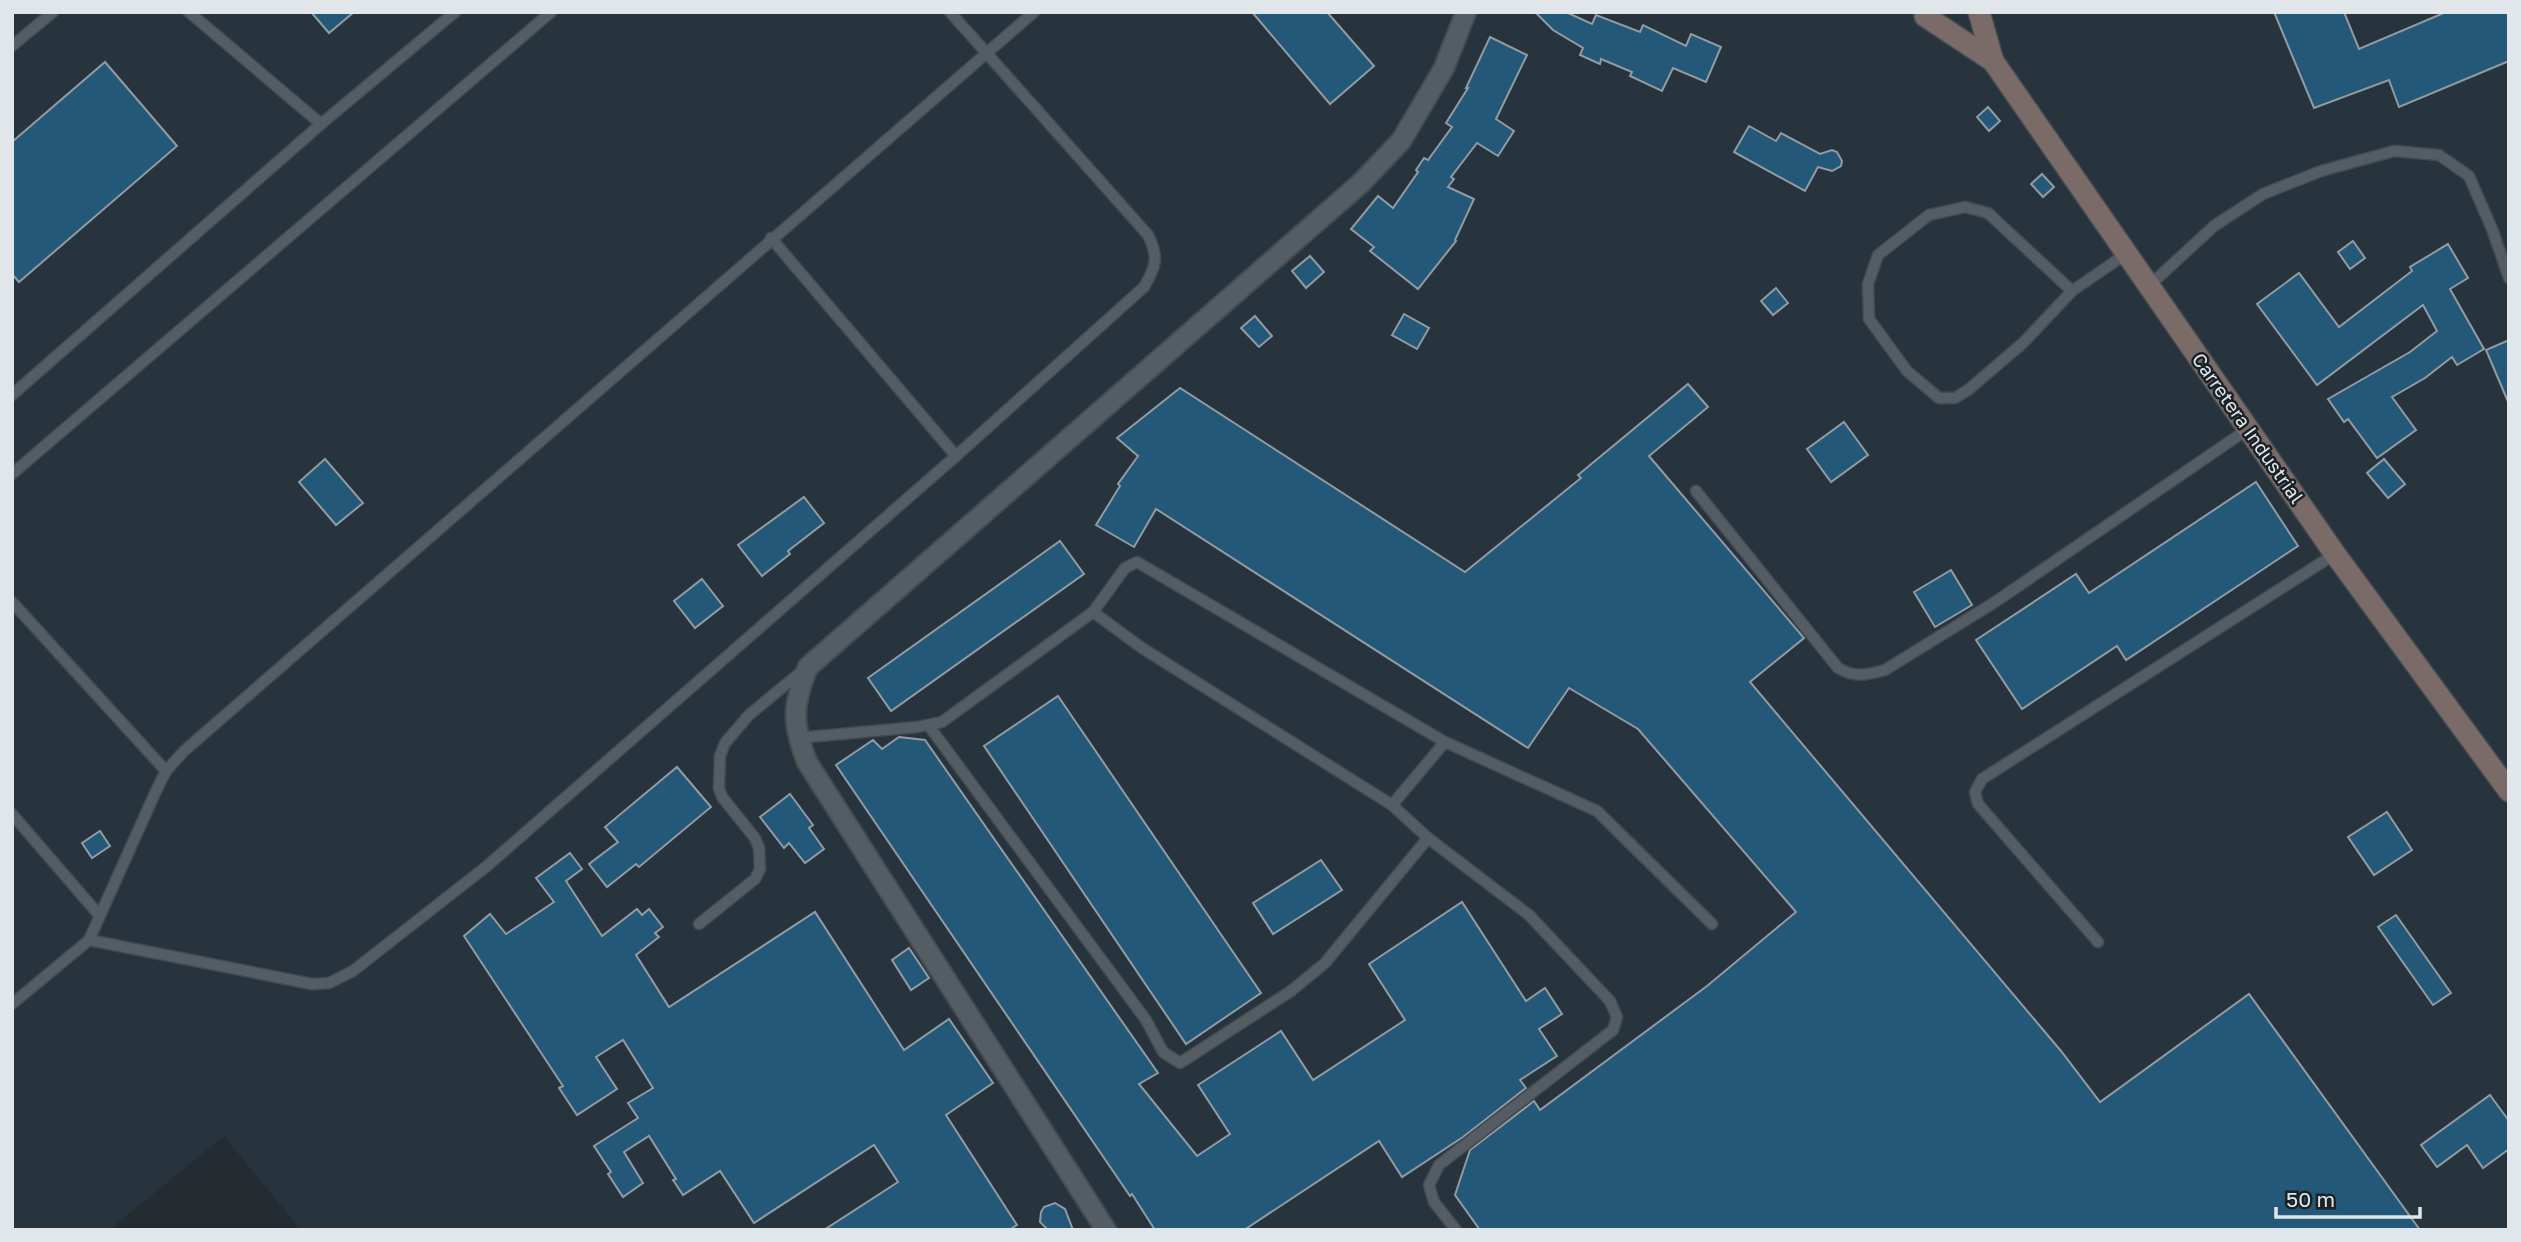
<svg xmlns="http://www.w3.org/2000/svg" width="2521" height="1242" font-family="'Golos Text',sans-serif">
	<rect width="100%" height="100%" fill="#242c31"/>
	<path fill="#27343e" d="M12 12H2509V1230H301L224 1136 109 1230H12Z"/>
	<g fill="#245879" stroke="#929ba2" stroke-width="2">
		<path d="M311 12H354L329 33Z"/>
		<path d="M1252 12H1327L1374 66 1330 104Z"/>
		<path d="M1535 12H1566L1592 24 1596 15 1640 32 1643 25 1686 46 1691 34 1721 47 1706 82 1673 68 1662 91 1630 76 1632 72 1601 59 1600 64 1580 55 1583 48 1553 30Z"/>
		<path d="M2274 12H2344L2359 49 2446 12H2509V61L2399 107 2389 80 2314 108Z"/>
		<path d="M1490 37 1527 55 1496 119 1514 131 1498 156 1477 143 1451 177 1454 179 1448 187 1474 199 1455 240 1456 241 1418 289 1370 251 1374 247 1351 229 1378 196 1393 208 1418 172 1416 170 1424 158 1428 160 1452 127 1446 123 1468 88H1466Z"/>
		<path d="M105 62 177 146 19 282 12 274V142Z"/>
		<path d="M1988 107 2000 121 1989 131 1977 117Z"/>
		<path d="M1749 126 1776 141 1781 133 1820 154 1832 150 1837 152 1842 161 1841 166 1832 171 1818 167 1805 191 1734 152Z"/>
		<path d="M2042 174 2054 187 2043 197 2031 184Z"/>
		<path d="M2353 241 2365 258 2350 269 2338 252Z"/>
		<path d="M2448 244 2468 278 2450 289 2484 349 2457 365 2452 357 2425 378 2392 397 2416 430 2377 458 2348 419 2344 422 2328 399 2410 352 2437 331 2423 305 2317 385 2257 304 2299 273 2339 327 2412 271 2410 267Z"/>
		<path d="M1310 256 1324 272 1306 288 1292 271Z"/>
		<path d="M1776 288 1788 303 1773 315 1761 301Z"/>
		<path d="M1404 314 1429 328 1417 349 1392 335Z"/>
		<path d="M1255 316 1272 336 1259 347 1241 328Z"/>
		<path d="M2509 340V404L2486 350Z"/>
		<path d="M1688 384 1708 407 1649 456 1804 638 1750 682 2061 1051 2100 1102 2249 994 2420 1230H1480L1455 1195 1470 1150 1534 1101 1540 1110 1707 986 1796 912 1638 729 1569 688 1528 748 1156 509 1134 547 1096 525 1120 486 1118 484 1138 456 1117 438 1180 388 1465 572 1581 478 1578 475Z"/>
		<path d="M1844 422 1868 455 1831 482 1807 449Z"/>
		<path d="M325 459 363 503 336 525 299 482Z"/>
		<path d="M2384 459 2405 484 2388 498 2367 473Z"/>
		<path d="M2256 482 2298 546 2126 660 2117 646 2022 709 1976 640 2076 574 2089 593Z"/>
		<path d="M804 497 824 523 788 551 790 554 762 576 738 545Z"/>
		<path d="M1060 541 1084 574 891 711 868 678Z"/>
		<path d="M1951 570 1972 605 1935 627 1914 592Z"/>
		<path d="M702 579 723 606 695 628 674 601Z"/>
		<path d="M1058 696 1261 993 1186 1044 984 746Z"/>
		<path d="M899 737 925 740 1158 1073 1139 1084 1197 1156 1230 1134 1198 1085 1281 1031 1313 1080 1405 1020 1369 964 1462 902 1526 1001 1545 988 1562 1014 1539 1029 1557 1056 1520 1080 1526 1088 1463 1137 1402 1177 1379 1141 1244 1230H1155L1132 1194 1130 1196 836 765 873 740 882 749Z"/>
		<path d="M677 767 711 807 639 867 636 864 607 887 589 864 618 842 605 827Z"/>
		<path d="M790 794 813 825 809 828 824 849 805 863 789 843 784 848 760 817Z"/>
		<path d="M2387 812 2412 850 2374 875 2348 837Z"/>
		<path d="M100 831 110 846 92 858 82 843Z"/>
		<path d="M570 853 582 869 566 881 602 936 637 909 642 915 649 909 663 927 655 933 659 937 636 955 669 1007 815 912 904 1050 949 1019 993 1083 946 1115 1017 1225 1009 1230H824L898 1182 874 1145 754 1223 720 1171 683 1195 673 1180 676 1179 649 1136 624 1152 643 1183 623 1197 608 1174 611 1172 594 1146 638 1118 628 1103 653 1088 623 1040 596 1057 617 1089 577 1115 559 1088 563 1086 464 936 490 914 506 934 554 902 536 878Z"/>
		<path d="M1321 860 1342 890 1273 934 1253 903Z"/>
		<path d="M2396 915 2451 993 2433 1005 2378 927Z"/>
		<path d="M909 948 929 978 911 990 892 960Z"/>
		<path d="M2490 1095 2509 1121V1149L2483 1168 2467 1145 2437 1167 2421 1145Z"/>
		<path d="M1055 1203 1065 1209 1073 1230H1048L1040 1222 1041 1212 1044 1207Z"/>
	</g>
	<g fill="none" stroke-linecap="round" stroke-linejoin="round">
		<g stroke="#444b4f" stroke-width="13">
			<g id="service">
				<path d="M189 12 321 124"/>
				<path d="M12 46 53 12"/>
				<path d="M771 238 956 456"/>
				<path d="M2150 285 2214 226 2263 194 2321 171 2394 151 2439 155 2469 176 2492 229 2509 278"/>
				<path d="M2072 291 1988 213 1965 207 1929 215 1878 255 1868 284 1869 319 1907 371 1939 398H1955L1968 390 2023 343 2072 291 2126 254"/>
				<path d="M12 395 321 124 455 12"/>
				<path d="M12 474 551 12"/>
				<path d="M1696 491 1838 668C1855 678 1867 675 1885 670L1995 602 2248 429"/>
				<path d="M12 602 166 771"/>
				<path d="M1093 612 1125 568 1137 562 1445 742 1597 811 1712 924"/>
				<path d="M929 726 1146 1020 1163 1052 1180 1063 1291 991 1325 963 1428 838"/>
				<path d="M798 738 917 727 942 722 1093 612 1142 648 1392 805 1428 838 1529 915 1610 1001 1617 1017 1613 1030 1439 1165 1429 1185 1434 1202 1456 1230"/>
				<path d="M1392 805 1445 742"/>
				<path d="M12 814 99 915"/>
				<path d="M699 924 755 879 760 869 759 848 755 838 722 797 719 788 720 756 725 743 749 715 802 671"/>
				<path d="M89 940 312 984 329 983 353 971 487 866 956 456 1144 287C1156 267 1159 257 1148 235L950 12"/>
				<path d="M2098 942 1978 804 1975 792 1982 779 2335 554"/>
				<path d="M12 1004 89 940 156 791 166 771 184 751 1034 12"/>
			</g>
		</g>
		<g stroke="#444b4f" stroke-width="23">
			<path id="minor" d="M1106 1230 807 762C792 723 792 706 808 667L1361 183 1401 141 1444 68 1466 12"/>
		</g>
		<g stroke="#444b4f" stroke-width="24">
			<g id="secondary">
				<path d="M1979 12 1993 61 2335 554 2509 791"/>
				<path d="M1925 16 1993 61"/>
			</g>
		</g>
		<use href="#service" stroke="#545d63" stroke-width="10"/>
		<use href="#minor" stroke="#545d63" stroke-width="19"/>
		<use href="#secondary" stroke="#7a6b68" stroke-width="21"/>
	</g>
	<g text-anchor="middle" stroke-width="5" stroke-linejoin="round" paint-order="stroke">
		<g font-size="19" fill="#e0e6e9" stroke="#1a2227">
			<text transform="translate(2248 428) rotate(55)" y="7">Carretera Industrial</text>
		</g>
	</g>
	<rect width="2521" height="1242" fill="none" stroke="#e0e6e9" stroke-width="28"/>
	<path d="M2276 1207v10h144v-10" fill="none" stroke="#e0e6e9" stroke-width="3.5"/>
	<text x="2286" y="1207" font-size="21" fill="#e0e6e9" stroke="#1a2227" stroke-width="5" paint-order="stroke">50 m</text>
</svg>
